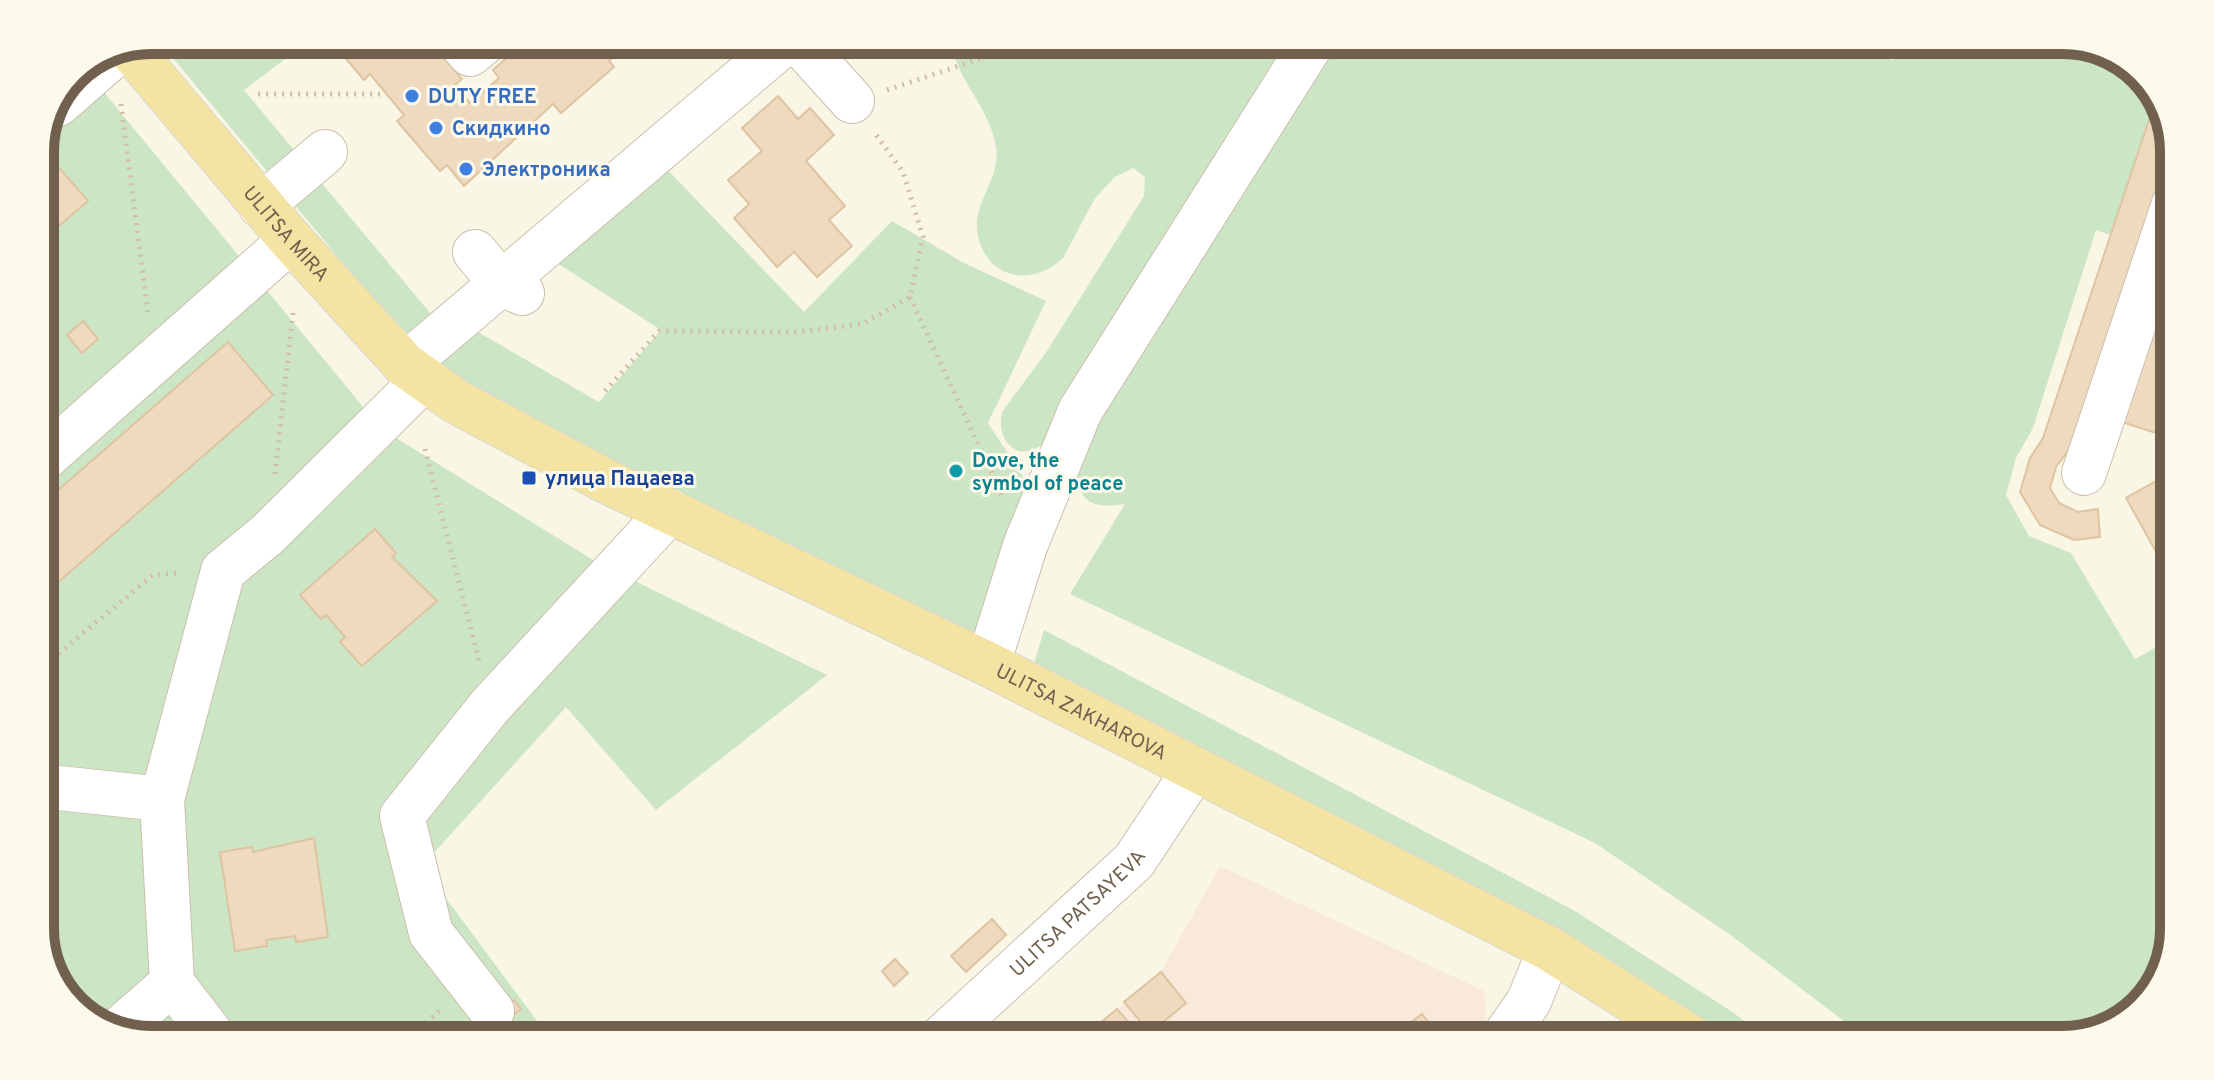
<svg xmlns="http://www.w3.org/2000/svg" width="2214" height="1080" font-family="Overpass,sans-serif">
	<rect width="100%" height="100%" fill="#faf6e5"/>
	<path fill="#f9e9da" d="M1220 866 1484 991 1487 1039 1080 1040 1161 972Z"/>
	<g fill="#cce6c5">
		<path d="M158 40H301L305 44 244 90 431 314 405 338Z"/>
		<path d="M951 40H1298L1047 440C1021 466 995 444 1002 412L1047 351 1144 196 1145 177 1133 168 1115 177 1095 198 1063 258C1031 289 983 278 977 230 974 201 1001 178 996 147 990 107 955 79 951 40Z"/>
		<path d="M1334 40H1849L1892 60 1933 40H2063L2112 51 2153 88 2155 102 2110 235 2096 230 2033 428 2016 458 2006 495 2029 536 2071 553 2135 659 2174 637V929L2163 978 2124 1022 2063 1040H1869L1729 934 1595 843 1070 594 1125 504C1088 510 1078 500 1073 462Z"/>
		<path d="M84 68 364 408 216 564 158 794 40 778V144L73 72Z"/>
		<path d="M661 163 804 312 892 221 964 263 1046 301 988 423 1028 484 980 639 457 385 422 362 464 324 599 402 661 330 543 254Z"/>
		<path d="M388 433 598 563 827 675 656 810 566 707 422 866 549 1037 545 1040H231L186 981 172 804 235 576Z"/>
		<path d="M1044 630 1575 911 1734 1013 1768 1040H1724L1555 937 1034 664Z"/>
		<path d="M40 794 155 805 164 980 102 1029 59 991 40 937Z"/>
		<path d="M169 995 204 1040H151L124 1034Z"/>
		<path d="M1558 1026 1573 1040H1522Z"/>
	</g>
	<g fill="#eddabf" stroke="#dec4a1" stroke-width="2">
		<path d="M330 40H429L462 79 455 85 470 103 499 78 493 70 527 40 534 47 543 40H633L609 61 614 67 561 113 553 104 464 186 447 165 440 171 397 121 404 115 370 74 364 80Z"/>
		<path d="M2153 88 2173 143 2071 447 2056 467 2050 488 2059 503 2078 512 2098 509 2100 537 2074 540 2040 525 2020 492 2030 458 2043 438 2155 102Z"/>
		<path d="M778 96 798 119 810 108 834 135 806 161 845 206 829 220 852 246 817 277 794 252 777 267 734 218 749 204 728 180 762 151 742 128Z"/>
		<path d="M42 148 88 201 40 242V150Z"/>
		<path d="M2174 267V378L2156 433 2122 422Z"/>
		<path d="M83 321 98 339 82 353 67 335Z"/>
		<path d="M228 342 273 395 40 598V506Z"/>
		<path d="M2174 471V584L2126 498Z"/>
		<path d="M375 529 396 553 392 557 437 601 362 666 340 642 345 637 326 615 321 619 300 595Z"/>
		<path d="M314 838 328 937 296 942 295 936 266 940 267 946 235 951 220 852 252 847 253 852Z"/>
		<path d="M992 919 1006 935 966 972 951 956Z"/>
		<path d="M895 959 908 973 894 986 882 971Z"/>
		<path d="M1161 972 1186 1003 1150 1033 1124 1002Z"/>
		<path d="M514 1000 521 1009 508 1019 501 1010Z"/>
		<path d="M1117 1009 1144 1040H1080L1081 1039Z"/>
		<path d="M1422 1014 1442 1040H1398L1394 1035Z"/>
		<path d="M536 1027 542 1036 526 1040 524 1037Z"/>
	</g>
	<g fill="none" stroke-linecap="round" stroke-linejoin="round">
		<g stroke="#cbbfac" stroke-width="46">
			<g id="minor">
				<path d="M458 40 470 54 487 40"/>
				<path d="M797 40 852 101"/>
				<path d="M58 104 113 56"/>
				<path d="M261 206 325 152"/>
				<path d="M475 252 501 283 522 293"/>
				<path d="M405 365 788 40"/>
				<path d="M40 462 291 240"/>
				<path d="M2084 473 2174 204"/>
				<path d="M988 664 1025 546 1080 411 1314 40"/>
				<path d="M40 786 162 799"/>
				<path d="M492 1011 431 933 402 816 490 706 670 511"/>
				<path d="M116 1032 172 983"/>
				<path d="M216 1040 172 983 162 799 223 571 268 534 423 380"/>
				<path id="s1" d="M939 1040 1134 861 1195 769"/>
				<path d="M1502 1040 1529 1001 1550 949"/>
			</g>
		</g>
		<g stroke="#dad6d1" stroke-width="46">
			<g id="major">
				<path id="s2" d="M130 49 291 240 405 365 457 402 604 480 988 664 1550 949 1695 1040"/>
			</g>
		</g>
		<g stroke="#d2bea3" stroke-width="5" stroke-dasharray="2 6" stroke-linecap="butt">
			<path d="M1872 40 1881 44"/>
			<path d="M887 90 1036 40"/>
			<path d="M258 94H386"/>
			<path d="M121 104 148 314"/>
			<path d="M910 297 1003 498"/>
			<path d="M605 391 659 331 798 332 862 324 910 297 923 237 903 172 874 132"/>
			<path d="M425 449 479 661"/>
			<path d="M275 474 293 312"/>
			<path d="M40 669 153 575 182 573"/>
			<path d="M409 1040 443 1007"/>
		</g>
		<use href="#minor" stroke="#fff" stroke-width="44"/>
		<use href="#major" stroke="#f3e4a3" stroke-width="44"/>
	</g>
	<g fill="#3f7fe0" stroke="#fdf9eb" stroke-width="3">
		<circle cx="412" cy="96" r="8"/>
		<circle cx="436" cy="128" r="8"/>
		<circle cx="466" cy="169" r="8"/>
	</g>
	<circle fill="#0f9aa8" stroke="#fdf9eb" stroke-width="3" cx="956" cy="471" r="8"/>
	<rect fill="#1a4fb4" stroke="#fdf9eb" stroke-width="3" x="521" y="470" width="16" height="16" rx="4"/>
	<g text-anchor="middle" stroke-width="6" stroke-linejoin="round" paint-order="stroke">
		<g font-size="20" font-weight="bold" fill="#366cbe" stroke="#fdf9eb" text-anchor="start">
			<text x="428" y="103">DUTY FREE</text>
			<text x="452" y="135">Скидкино</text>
			<text x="482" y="176">Электроника</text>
		</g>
		<g font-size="20" fill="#71604d" stroke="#fdf9eb">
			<text dy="7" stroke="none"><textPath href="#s2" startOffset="242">ULITSA MIRA</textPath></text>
			<text dy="7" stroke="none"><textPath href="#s2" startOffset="1180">ULITSA ZAKHAROVA</textPath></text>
			<text dy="7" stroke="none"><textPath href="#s1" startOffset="188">ULITSA PATSAYEVA</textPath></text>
		</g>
		<g font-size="20" font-weight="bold" fill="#0d838f" stroke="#fdf9eb" text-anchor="start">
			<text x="972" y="467">Dove, the<tspan x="972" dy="23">symbol of peace</tspan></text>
		</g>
		<g font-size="20" font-weight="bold" fill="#164399" stroke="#fdf9eb" text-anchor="start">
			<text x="545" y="485">улица Пацаева</text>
		</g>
	</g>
	<path d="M0 0H2214V1080H0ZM151 54H2063A97 97 0 0 1 2160 151V929A97 97 0 0 1 2063 1026H151A97 97 0 0 1 54 929V151A97 97 0 0 1 151 54Z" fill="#fdf9eb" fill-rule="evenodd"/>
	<path fill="none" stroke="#71604d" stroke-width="10" d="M151 54H2063A97 97 0 0 1 2160 151V929A97 97 0 0 1 2063 1026H151A97 97 0 0 1 54 929V151A97 97 0 0 1 151 54Z"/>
</svg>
